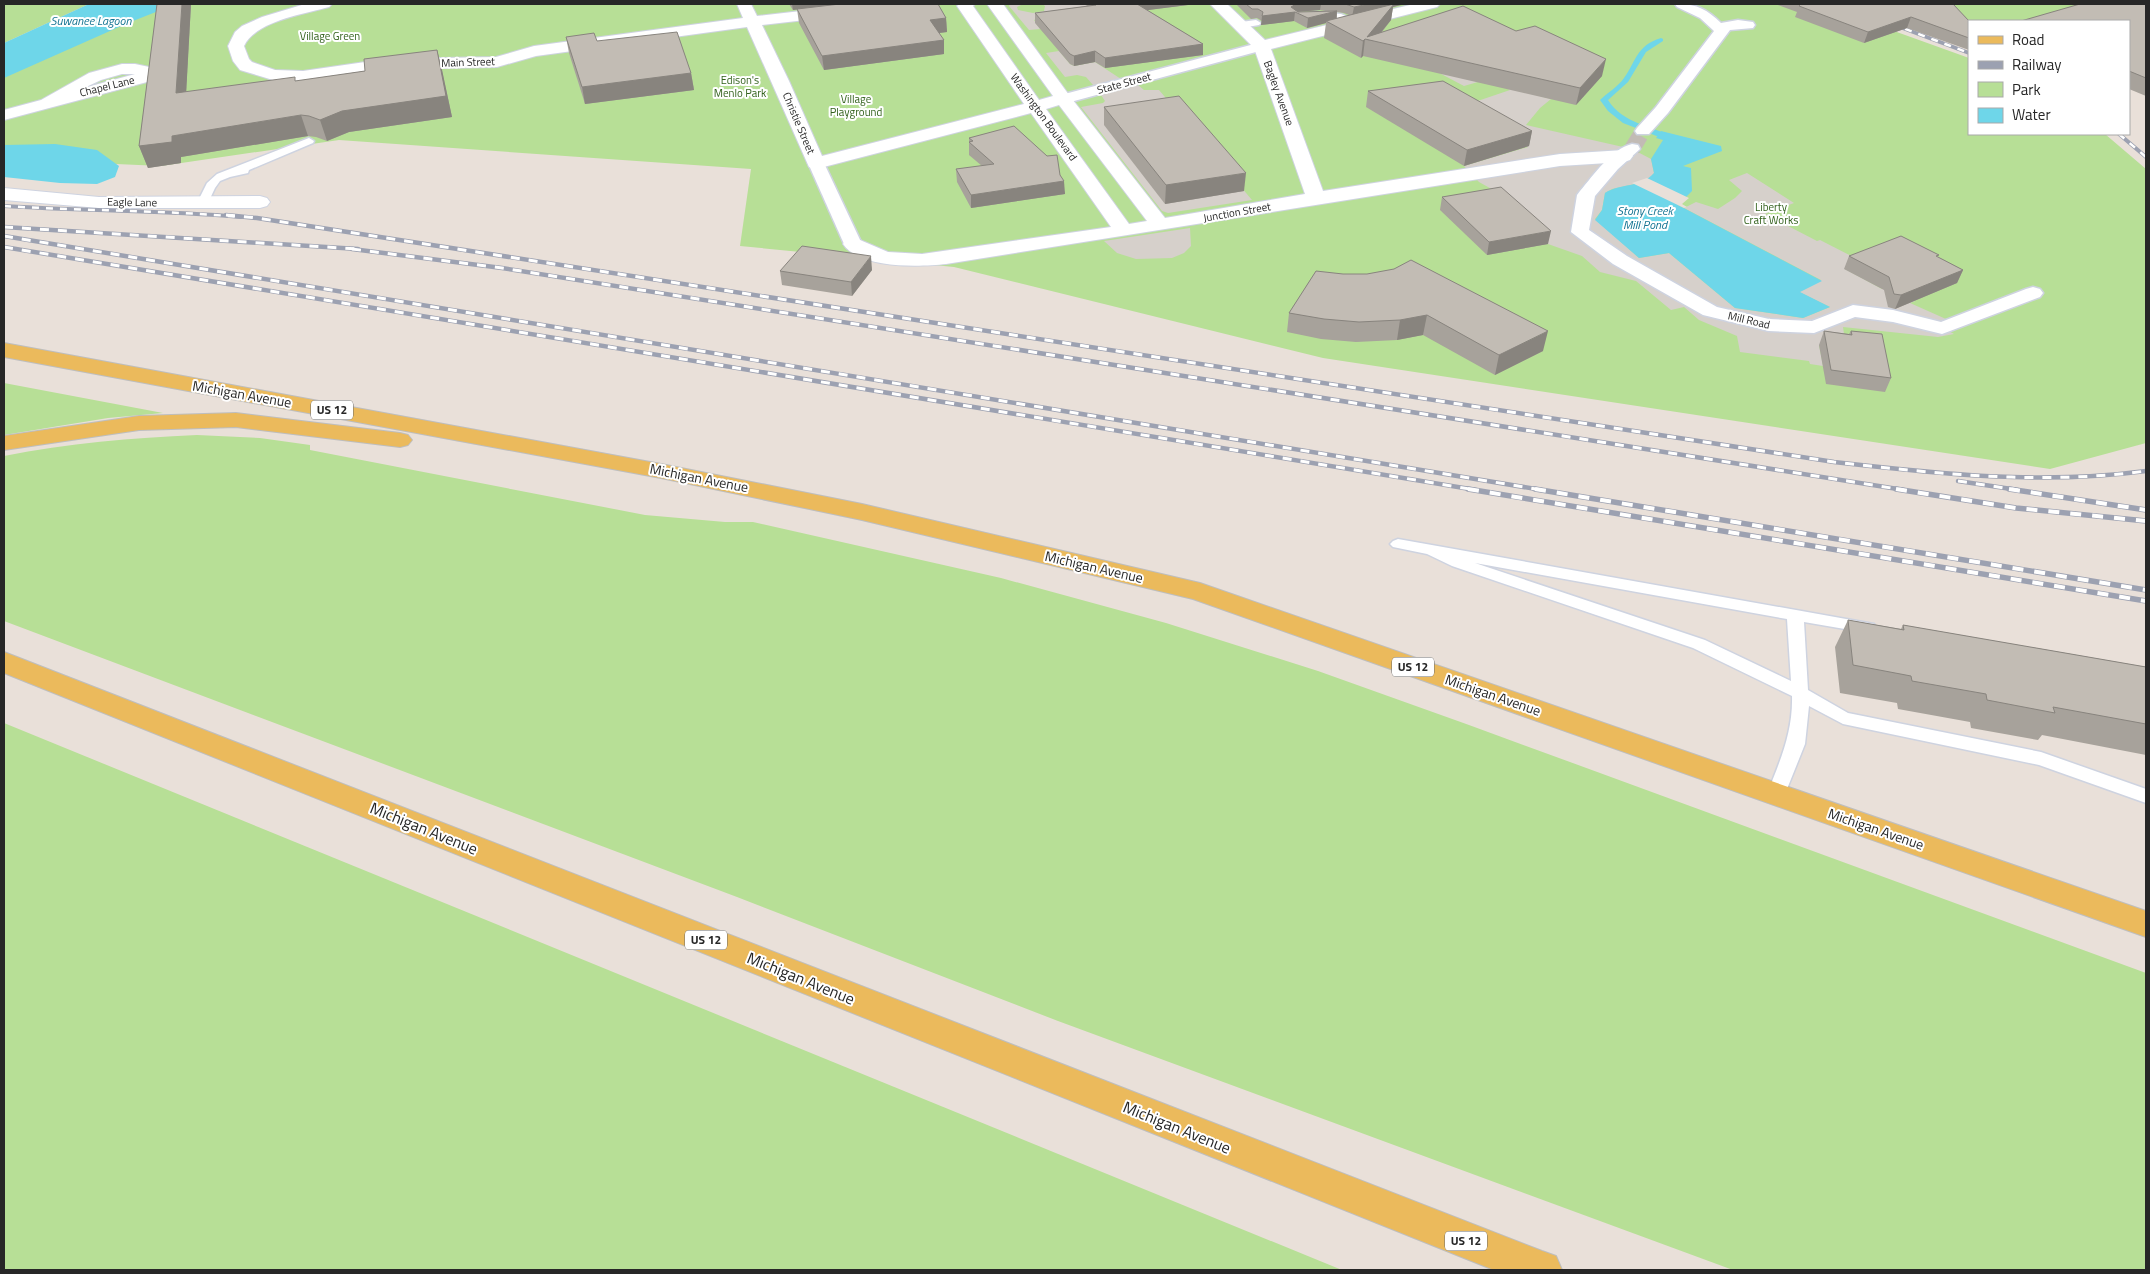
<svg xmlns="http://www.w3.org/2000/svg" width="2150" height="1274" font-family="'Titillium Web',sans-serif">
	<rect width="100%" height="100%" fill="#e9e0d9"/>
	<g fill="#b7df96">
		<path d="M4 4H89L4 43Z"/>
		<path d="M161 4H1819L1969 58V134H2105L2146 169V443L2050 469 1323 358 954 267 740 246 751 169 339 140 161 166 4 159V72Z"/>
		<path d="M1938 4H2114L2063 21H1969Z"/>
		<path d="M4 383 163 413 108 418 4 435Z"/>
		<path d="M197 435 260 438 310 445V450L645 515 725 522H753L1001 578 1166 623 1318 671 1469 725 2146 973V1270H1733L1058 1021 737 897 4 621V456C68 443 132 438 197 435Z"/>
		<path d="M4 723 1342 1270H4Z"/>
	</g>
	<g fill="#d6d0cb">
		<path d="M1010 4H1023L1017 7 1018 10 1033 13 1044 11 1045 6 1042 4H1092L1072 15 1036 19 1034 20 1040 29 1029 30 1009 6Z"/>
		<path d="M1440 35 1465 47 1493 39 1504 45 1513 46 1529 41 1532 43 1506 50 1554 75 1536 95 1551 99 1540 108 1526 125 1632 149 1651 159 1654 173 1650 178 1635 184 1612 189 1605 193 1602 210 1595 219 1639 258 1669 253 1735 308 1803 318 1830 307 1799 292 1821 280 1684 208 1696 202 1718 209 1735 198 1742 191 1729 180 1747 173 1794 203 1765 214 1817 241 1820 240 1863 262 1845 269 1882 289 1888 286 1915 301 1910 303 1946 319 1943 328 1954 334 1938 337 1843 327 1846 348 1819 345 1823 366 1810 364 1809 361 1740 352 1737 336 1699 320 1684 307 1671 310 1636 281 1600 272 1582 256 1548 244 1499 200 1491 201 1497 192 1479 182 1464 166 1528 147 1479 118 1454 109 1510 90 1488 79 1464 86 1407 56 1430 49 1418 42Z"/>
		<path d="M1059 51 1070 64 1074 66 1095 62 1121 79 1092 86 1093 85 1086 77 1077 75 1065 77 1046 53Z"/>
		<path d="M1138 85 1144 90H1159L1252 200 1168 213 1162 211 1081 107 1103 103 1105 101 1101 95Z"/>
		<path d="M1190 228 1191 246 1184 253 1172 258 1136 259 1117 253 1104 241Z"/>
	</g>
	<g fill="#6ed6e9">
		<path d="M89 4H176L128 23 4 78V43Z"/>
		<path d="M1661 131 1721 146 1722 151 1683 166 1691 168 1692 191 1678 205 1822 281 1800 292 1830 307 1803 318 1735 308 1669 253 1639 258 1595 220 1602 210 1605 193C1620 183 1641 188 1654 173L1651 159 1663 140 1656 138Z"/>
		<path d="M55 144 97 150 119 166 115 177 97 184 60 183 4 177V145Z"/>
	</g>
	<path fill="#e9e0d9" d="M1647 178 1689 198 1682 204 1687 207 1684 208 1632 183Z"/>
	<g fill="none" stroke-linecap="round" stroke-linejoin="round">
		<path fill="#6ed6e9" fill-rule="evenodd" d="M1661 38 1663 39V41L1646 52 1628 82 1608 100C1623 124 1651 125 1675 138V142H1672L1623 123 1608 111 1600 100C1608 92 1618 87 1624 78 1637 60 1636 46 1661 38Z"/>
		<path stroke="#c2bbb5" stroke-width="16" stroke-dasharray="16 8" stroke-linecap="butt" d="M1632 149 1643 131"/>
		<g stroke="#ced3e0" stroke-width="3">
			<g id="service">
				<path d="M1315 12 1341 14 1361 23 1356 26 1336 18 1312 17V13Z"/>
				<path d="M1256 20 1261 23 1259 25 1241 28 1236 25 1241 22Z"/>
				<path d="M309 138 314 141 313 143 249 170 248 173 230 177 220 181 215 188 207 205H199L197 203 207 183 217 174Z"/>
				<path d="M1398 539 1874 624 1876 628 1874 632 1868 633 1804 622 1808 690 1848 713 2041 752 2146 789V803L2039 765 1843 724 1809 706 1805 744 1785 794 1782 799 1776 801 1770 799 1767 794C1780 761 1793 732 1792 696L1693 648 1452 566 1427 554 1393 547 1390 544 1393 541ZM1475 563 1787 619 1791 681 1705 640Z"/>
			</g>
		</g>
		<g stroke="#ced3e0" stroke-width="3">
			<g id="pedestrian">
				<path d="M1675 4C1695 3 1707 9 1721 23L1738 20 1753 22 1755 25 1753 28 1730 30 1668 113 1649 134H1637L1635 131 1637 128 1656 107 1714 31 1700 18 1677 7Z"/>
				<path d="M1262 42 1267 43 1269 46 1267 49 1063 104 1057 102 1055 99 1057 96Z"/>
				<path d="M1632 144 1638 145 1640 149 1618 169 1595 196 1589 230 1627 256 1717 307 1769 319 1812 321 1853 305 1893 310 1941 322 2026 289 2033 287 2040 289 2043 293 2040 297 1942 334 1893 322 1855 317 1814 333 1769 331 1703 315 1613 264 1571 232 1577 195 1580 191C1594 175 1611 149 1632 144Z"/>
				<path d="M816 158 822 159 824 163 862 244 859 248 853 249 847 248 844 244 808 163 810 159Z"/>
			</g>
		</g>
		<g stroke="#ced3e0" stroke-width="2">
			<g id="minor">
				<path d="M305 4H332L329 7C304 14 256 21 244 46L249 59 252 62 275 70 303 71 386 59 496 57 534 46 743 18 737 4H751L757 16 862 4H909L906 7 901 9 762 25 789 81 822 156 1024 104 957 6 959 4H975L973 6 1039 100 1053 96 987 4H1003L1069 95 1165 218 1305 194 1254 48 1210 4H1227L1265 40 1414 4H1440L1437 7 1271 49 1323 191 1560 154 1624 150 1630 152 1633 156 1630 160 1624 162 1560 166 946 264C919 267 860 269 843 244L846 240 853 238 860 240 888 252 922 254 1111 227 1031 113 816 169 809 167 747 27 536 56 497 67 386 69 303 81 273 80 240 70 233 61 228 46 235 32 242 26 262 17ZM1059 105 1147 221 1129 224 1046 109Z"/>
				<path d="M122 64H135L154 68 156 72 147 82 4 120V110L41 100 89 73ZM122 74H135L84 88 101 80Z"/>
				<path d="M4 188 99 197 260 196 267 198 270 202 267 206 260 208H99L4 200Z"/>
			</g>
		</g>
		<g stroke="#bebebe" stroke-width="2">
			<g id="primary">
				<path d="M4 343 661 464 862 504 1200 583 2146 911V937L1193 599 862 520 661 478 4 357Z"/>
				<path d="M236 413 400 433 408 435 412 440 408 445 400 447 236 427 139 430 4 450V436L139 416Z"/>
				<path d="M4 652 1542 1251 1556 1256 1562 1270H1494L4 673Z"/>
			</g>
		</g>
		<use href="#service" fill="#fff" fill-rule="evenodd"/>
		<use href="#pedestrian" fill="#fff" fill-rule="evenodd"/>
		<use href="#minor" fill="#fff" fill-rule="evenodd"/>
		<use href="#primary" fill="#ebba5c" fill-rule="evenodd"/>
		<g stroke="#9ca1b1" stroke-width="4">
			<g id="rail-far2">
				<path d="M1892 24 1969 53"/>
				<path d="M2119 134 2146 157"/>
				<path d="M4 206C83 211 162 210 241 217"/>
			</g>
		</g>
		<g stroke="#9ca1b1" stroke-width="4.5">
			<g id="rail-far1">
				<path d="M226 215 257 218 1834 462C1939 474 2041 485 2146 471"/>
				<path d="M4 227 358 249"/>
				<path d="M4 236 1542 490"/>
				<path d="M4 247 1476 490"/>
				<path d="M352 249 502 268 1904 490"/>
				<path d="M1958 481 2018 490"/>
			</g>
		</g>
		<g stroke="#9ca1b1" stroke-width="5.5">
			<g id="rail">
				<path d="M1468 489 2146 601"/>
				<path d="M1535 489 2146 590"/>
				<path d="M1896 489 2016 508 2146 521"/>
				<path d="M2009 489 2146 510"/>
			</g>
		</g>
		<use href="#rail-far2" stroke="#fff" stroke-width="2.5" stroke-dasharray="7" stroke-linecap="butt"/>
		<use href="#rail-far1" stroke="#fff" stroke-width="3" stroke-dasharray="9" stroke-linecap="butt"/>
		<use href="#rail" stroke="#fff" stroke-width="4" stroke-dasharray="11" stroke-linecap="butt"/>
	</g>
	<g fill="#a7a29b" fill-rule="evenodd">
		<path d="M157 4H191L186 92 297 81 365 71 437 50 442 70 452 117 349 132 327 141 316 137 308 136 181 157V163L148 168 139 146Z"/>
		<path d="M789 4H938L946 18 947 32 939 33 944 40V54L824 70 799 23 797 9 793 10Z"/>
		<path d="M1085 4H1188V5L1147 10 1203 44V55L1105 68 1095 62 1074 66 1070 64 1035 23V13L1087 6Z"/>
		<path d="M1236 4H1405L1393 7 1391 20 1382 32 1602 76 1576 105 1363 56 1361 58 1324 38 1326 23 1307 28 1294 21 1261 25 1262 21 1257 18 1251 19ZM1320 10 1331 12H1298ZM1337 12 1344 13 1349 15 1337 19Z"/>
		<path d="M1775 4H1953L1969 21V50L1907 28 1864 43 1795 17 1797 12Z"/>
		<path d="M2146 4V96L2129 89V21Z"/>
		<path d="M566 37 597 41 691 73 694 90 585 104 569 53Z"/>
		<path d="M1368 91 1532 131 1529 146 1464 166 1366 107Z"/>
		<path d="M1104 107 1244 191 1165 204 1104 125Z"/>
		<path d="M969 138 1060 175 1065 194 971 208 957 182 956 169 982 166 969 155Z"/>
		<path d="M1442 197 1548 244 1487 255 1440 210Z"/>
		<path d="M1849 256 1938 257 1963 270 1957 283 1895 309 1888 307 1884 290 1844 269Z"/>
		<path d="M872 270 852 296 782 285 780 271Z"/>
		<path d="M1316 271 1543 351 1495 375 1423 335 1397 340 1356 342 1321 339 1287 332 1289 313Z"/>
		<path d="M1824 331 1849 334 1851 331 1891 378 1885 392 1826 384 1819 345Z"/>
		<path d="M1848 620 1901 629 1903 625 2146 667V755L2042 735 2038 740 1971 728 1970 722 1898 709 1897 703 1840 693 1835 647Z"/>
	</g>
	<g fill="#88847e">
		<path d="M182 4H191L185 114 176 93Z"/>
		<path d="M792 4H848L793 10Z"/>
		<path d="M1133 4H1188V5L1133 12Z"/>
		<path d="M1296 4H1321L1320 10 1296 12H1295L1294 21 1261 25 1262 16Z"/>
		<path d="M1369 4H1405L1393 7 1391 20 1374 41 1367 40 1352 17 1354 7Z"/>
		<path d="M1337 11 1336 21H1326V23L1307 28 1308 18Z"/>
		<path d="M1911 17 1907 28 1864 43 1868 32Z"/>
		<path d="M946 18 947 32 931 34 930 20Z"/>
		<path d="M1365 39 1363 56 1361 58 1363 41Z"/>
		<path d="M944 40V54L824 70 822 56Z"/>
		<path d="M1203 44V55L1105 68V58Z"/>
		<path d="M437 50 442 70 452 117 349 132 327 141 320 120Z"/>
		<path d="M1095 51V62L1074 66V56Z"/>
		<path d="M1606 59 1602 76 1576 105 1580 88Z"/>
		<path d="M691 73 694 90 585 104 582 87Z"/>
		<path d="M301 115 308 136 181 157V163L148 168 139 146 172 136Z"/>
		<path d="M1532 131 1529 146 1464 166 1467 150Z"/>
		<path d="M1246 173 1244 191 1165 204 1166 185Z"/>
		<path d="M1064 181 1065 194 971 208V195Z"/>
		<path d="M1551 231 1548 244 1487 255 1489 242Z"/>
		<path d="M871 256 872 270 852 296 851 282Z"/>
		<path d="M1963 270 1957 283 1895 309 1901 295Z"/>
		<path d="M1427 315 1423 335 1397 340 1400 320Z"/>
		<path d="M1548 331 1543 351 1495 375 1499 355Z"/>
	</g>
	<g fill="#c2bcb4" stroke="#88847e">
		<path d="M157 4H182L176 93 295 77V81L365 71 364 59 437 50 446 96 342 111 320 120 309 116 301 115 172 136V142L139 146Z"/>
		<path d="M840 4H938L946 18 930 20 944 40 822 56 797 9Z"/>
		<path d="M1094 4H1137L1203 44 1105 58 1095 51 1074 56 1070 54 1035 13 1096 5Z"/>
		<path d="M1246 4H1296L1291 7 1298 12 1337 11 1308 18 1295 12 1262 16 1263 12 1258 9H1252Z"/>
		<path d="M1345 4H1369L1354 7Z"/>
		<path d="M1394 4 1367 37 1463 6 1516 31 1535 26 1606 59 1580 88 1365 39 1363 41 1326 21Z"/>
		<path d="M1801 4H1953L1969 21V38L1911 17 1868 32 1799 6Z"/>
		<path d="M2080 4H2146V78L2129 71V21H2021Z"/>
		<path d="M677 32 691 73 582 87 566 37 594 33 597 41Z"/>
		<path d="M1443 81 1532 131 1467 150 1368 91Z"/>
		<path d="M1179 96 1246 173 1166 185 1104 107Z"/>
		<path d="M1014 126 1047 156 1057 155 1060 175 1064 181 971 195 956 169 994 164 969 142 973 141 969 138Z"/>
		<path d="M1501 187 1551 231 1489 242 1442 197Z"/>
		<path d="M1901 236 1939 255 1936 256 1963 270 1901 295 1894 294 1889 277 1849 256Z"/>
		<path d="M802 246 871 256 851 282 780 271Z"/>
		<path d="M1411 260 1548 331 1499 355 1427 315 1400 320 1359 322 1324 319 1289 313 1316 271 1343 274H1367L1394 269Z"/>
		<path d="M1824 331 1852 335 1851 331 1882 334 1891 378 1831 370Z"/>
		<path d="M1848 620 1904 630 1903 625 2146 667V724L2053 707 2055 713 1987 700 1986 694 1912 681 1911 676 1853 665Z"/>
	</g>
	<g text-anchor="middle" stroke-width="4" stroke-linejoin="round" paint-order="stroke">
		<g font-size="11" fill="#31601b" stroke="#fff">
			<text x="330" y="40">Village Green</text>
			<text x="740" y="84">Edison's<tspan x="740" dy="13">Menlo Park</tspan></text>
			<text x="856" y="103">Village<tspan x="856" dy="13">Playground</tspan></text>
			<text x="1771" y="211">Liberty<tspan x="1771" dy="13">Craft Works</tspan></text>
		</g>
		<g font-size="11" fill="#272727" stroke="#fff">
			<text transform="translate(468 62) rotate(-2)" y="4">Main Street</text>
			<text transform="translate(1124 83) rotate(-15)" y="4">State Street</text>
			<text transform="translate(107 86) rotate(-14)" y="4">Chapel Lane</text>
			<text transform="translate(1279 93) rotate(70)" y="4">Bagley Avenue</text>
			<text transform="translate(1044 117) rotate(54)" y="4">Washington Boulevard</text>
			<text transform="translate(799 123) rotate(67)" y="4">Christie Street</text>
			<text transform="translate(132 202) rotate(1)" y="4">Eagle Lane</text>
			<text transform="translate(1237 212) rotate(-10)" y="4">Junction Street</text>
			<text transform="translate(1749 320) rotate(13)" y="4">Mill Road</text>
		</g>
		<g font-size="12" font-style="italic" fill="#117291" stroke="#fff">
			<text x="91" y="25">Suwanee Lagoon</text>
			<text x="1645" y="215">Stony Creek<tspan x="1645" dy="14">Mill Pond</tspan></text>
		</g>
		<g fill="#fff" stroke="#686868" stroke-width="1">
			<rect x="311" y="400.5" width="42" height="19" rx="4"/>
			<rect x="1392" y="657.5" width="42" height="19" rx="4"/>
			<rect x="685" y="930.5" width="42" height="19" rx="4"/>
			<rect x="1445" y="1231.5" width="42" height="19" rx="4"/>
		</g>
		<g font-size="12" font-weight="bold" fill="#272727">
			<text x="332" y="414">US 12</text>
			<text x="1413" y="671">US 12</text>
			<text x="706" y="944">US 12</text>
			<text x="1466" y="1245">US 12</text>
		</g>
		<g font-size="14" fill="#272727" stroke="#fff">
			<text transform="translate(242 394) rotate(10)" y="5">Michigan Avenue</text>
			<text transform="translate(699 478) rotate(11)" y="5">Michigan Avenue</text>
			<text transform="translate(1094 567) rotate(13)" y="5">Michigan Avenue</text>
			<text transform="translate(1493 695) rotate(19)" y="5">Michigan Avenue</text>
			<text transform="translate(1876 829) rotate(19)" y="5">Michigan Avenue</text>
		</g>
		<g font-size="16" fill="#272727" stroke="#fff">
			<text transform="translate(424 828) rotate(22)" y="6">Michigan Avenue</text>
			<text transform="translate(801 978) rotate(22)" y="6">Michigan Avenue</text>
			<text transform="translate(1177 1127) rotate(22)" y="6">Michigan Avenue</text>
		</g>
	</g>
	<rect width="2150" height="1274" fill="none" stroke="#272727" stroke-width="10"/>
	<rect x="1968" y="20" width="162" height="115" fill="#ffffff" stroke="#a9a9a9"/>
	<rect x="1978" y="36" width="25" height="8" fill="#ebba5c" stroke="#a9a9a9"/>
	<text x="2012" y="45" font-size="15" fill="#272727">Road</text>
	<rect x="1978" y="61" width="25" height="8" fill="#9ca1b1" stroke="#a9a9a9"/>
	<text x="2012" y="70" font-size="15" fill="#272727">Railway</text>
	<rect x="1978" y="82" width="25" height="15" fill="#b7df96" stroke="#a9a9a9"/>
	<text x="2012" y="95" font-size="15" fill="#272727">Park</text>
	<rect x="1978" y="108" width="25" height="15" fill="#6ed6e9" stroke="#a9a9a9"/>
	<text x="2012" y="120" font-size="15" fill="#272727">Water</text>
</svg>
